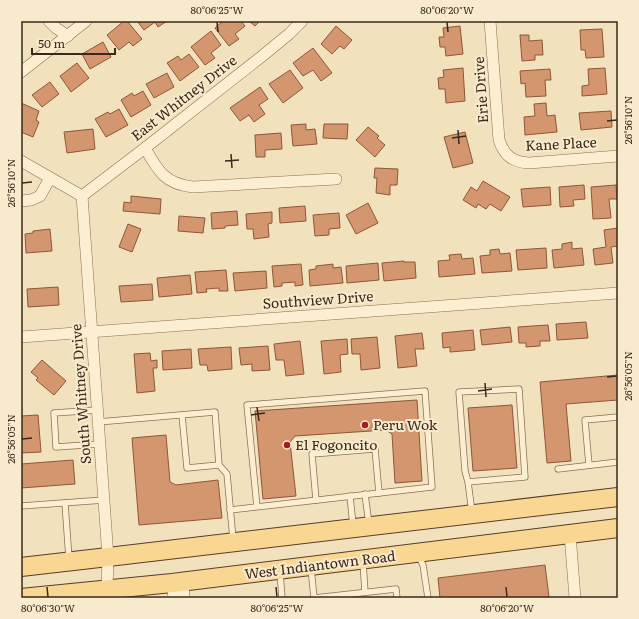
<svg xmlns="http://www.w3.org/2000/svg" width="639" height="619" font-family="Literata,serif">
	<rect width="100%" height="100%" fill="#f2e1bd"/>
	<g fill="#d3966f" stroke="#8d5738">
		<path d="M124 21H127L142 39 133 46 129 42 119 50 107 35Z"/>
		<path d="M137 21H167L158 27 155 22 144 30Z"/>
		<path d="M223 21H241L245 26 235 34 239 39 229 46 215 28Z"/>
		<path d="M249 21H260L255 26Z"/>
		<path d="M336 26 352 40 344 49 340 46 332 54 321 44Z"/>
		<path d="M460 26 463 54 446 56 445 47H440L439 37H444L443 28Z"/>
		<path d="M602 29 604 57 586 58 585 50H581L580 30Z"/>
		<path d="M211 31 221 45 211 53 215 58 205 65 191 47Z"/>
		<path d="M520 35H529V41L542 40 543 55H535V60L522 61Z"/>
		<path d="M103 42 111 57 90 69 82 54Z"/>
		<path d="M313 48 332 73 321 81 313 70 303 76 293 63Z"/>
		<path d="M189 54 199 67 180 81 167 63 178 56 181 60Z"/>
		<path d="M77 63 89 78 71 92 60 76Z"/>
		<path d="M463 68 465 101 446 103 445 89H439L438 78 444 77 443 70Z"/>
		<path d="M605 68 607 94 582 96V86L589 85 588 69Z"/>
		<path d="M550 69 551 80H545L546 96 526 97 525 83 521 84 520 71Z"/>
		<path d="M290 70 303 88 283 103 269 84Z"/>
		<path d="M167 73 174 87 154 98 146 84Z"/>
		<path d="M50 82 59 94 42 107 32 95Z"/>
		<path d="M260 87 268 99 259 105 265 114 254 122 249 115 240 121 230 108Z"/>
		<path d="M143 91 151 105 131 117 121 100 132 93 134 96Z"/>
		<path d="M21 103 39 111 36 120 39 122 33 137 21 132Z"/>
		<path d="M546 103 547 116 555 115 557 132 525 135 524 117 535 116 534 104Z"/>
		<path d="M119 109 128 125 106 137 95 119 108 112 110 114Z"/>
		<path d="M611 111 612 127 581 130 579 113Z"/>
		<path d="M306 124V130L315 129 317 144 293 146 291 125Z"/>
		<path d="M324 124H348L347 139 323 138Z"/>
		<path d="M368 127 379 136 377 138 385 145 375 157 356 140Z"/>
		<path d="M93 129 95 149 67 153 64 132Z"/>
		<path d="M465 132 473 163 453 168 444 137Z"/>
		<path d="M281 133 282 149 265 150V157H256L255 135Z"/>
		<path d="M375 168 398 169 397 185H390V195L376 193 377 178H374Z"/>
		<path d="M483 181 510 197 501 211 490 204 486 209 478 204 476 208 463 200 471 187 477 191Z"/>
		<path d="M584 185 585 199 573 200 574 206 560 207 559 187Z"/>
		<path d="M616 185 617 199H609L611 218 593 219 591 187Z"/>
		<path d="M550 187 551 205 523 207 521 189Z"/>
		<path d="M131 196 161 199 160 214 123 211 124 202 131 203Z"/>
		<path d="M368 203 378 223 356 234 346 215Z"/>
		<path d="M305 206 306 221 280 223 279 208Z"/>
		<path d="M237 211 238 225 225 226V228L212 229 211 213Z"/>
		<path d="M272 212V223L268 224 269 237 254 239 253 229H247L246 214Z"/>
		<path d="M339 213 340 228 329 229V235L315 236 313 215Z"/>
		<path d="M179 216 205 218 203 233 178 231Z"/>
		<path d="M128 224 141 229 132 252 119 247Z"/>
		<path d="M618 228V246L611 247 613 263 595 265 593 249 606 247 604 230Z"/>
		<path d="M50 229 52 251 26 253 25 234 33 233V231Z"/>
		<path d="M572 242V249L582 248 584 265 554 268 552 250 562 249V244Z"/>
		<path d="M546 248 547 268 518 270 516 250Z"/>
		<path d="M499 249 500 254 510 253 512 271 482 273 480 256 490 255V250Z"/>
		<path d="M461 254 462 259 473 258 475 274 439 277 438 261 450 260 449 255Z"/>
		<path d="M404 261V262H415L416 278 384 281 382 263Z"/>
		<path d="M378 263 379 280 347 283 346 266Z"/>
		<path d="M301 264 303 285 295 286V282L282 283V286L274 287 272 266Z"/>
		<path d="M333 264V268L341 267 343 283 310 286 309 270 316 269V266Z"/>
		<path d="M226 270 228 291H219V288L206 289 207 292 197 293 195 272Z"/>
		<path d="M266 271 267 288 235 291 233 273Z"/>
		<path d="M190 275 192 294 159 297 157 278Z"/>
		<path d="M152 284 153 300 121 302 119 286Z"/>
		<path d="M58 287 59 305 28 307 27 289Z"/>
		<path d="M586 322 588 338 557 340 556 324Z"/>
		<path d="M548 325 550 341H540V346L526 347V343H519L518 327Z"/>
		<path d="M510 327 512 342 482 345 480 330Z"/>
		<path d="M473 330 475 350 450 352V347L443 348 442 333Z"/>
		<path d="M422 333 424 349H415L417 366 398 368 395 336Z"/>
		<path d="M377 337 380 368 361 370 360 354H352L351 339Z"/>
		<path d="M347 339 348 354 340 355 341 372 324 374 321 341Z"/>
		<path d="M300 341 304 374 286 376 284 360H276L274 344Z"/>
		<path d="M268 346 270 370 252 371V364L241 365 239 348Z"/>
		<path d="M231 347 232 369 208 371 207 365H200L198 349Z"/>
		<path d="M191 349 192 368 163 370 162 351Z"/>
		<path d="M150 353 151 361 157 360V368H153L155 391 137 393 134 354Z"/>
		<path d="M42 360 66 381 54 395 36 380 38 378 31 372Z"/>
		<path d="M618 375V400L566 404 571 461 547 463 540 382Z"/>
		<path d="M417 400 422 481 395 483 392 434 386 430 295 436 290 442 296 496 263 499 255 411Z"/>
		<path d="M512 405 517 468 473 471 468 408Z"/>
		<path d="M38 415 41 452 21 453V416Z"/>
		<path d="M166 435 170 482 176 485 218 480 222 518 139 525 132 438Z"/>
		<path d="M73 460 75 484 21 488V464Z"/>
		<path d="M545 565 549 597 537 598H440L438 578Z"/>
	</g>
	<g fill="none" stroke-linecap="round" stroke-linejoin="round">
		<g stroke="#8b7055" stroke-width="7">
			<g id="lane">
				<path d="M98 410 54 413 56 447 100 444"/>
				<path d="M182 415 187 468 219 465"/>
				<path d="M98 422 215 412 219 465 227 474 233 539"/>
				<path d="M589 465 585 420 618 417"/>
				<path d="M558 469 618 462"/>
				<path d="M468 482 525 477 519 389 459 392 465 471 468 482 472 512"/>
				<path d="M365 494 369 524"/>
				<path d="M350 496 353 525"/>
				<path d="M316 500 312 454 375 449 379 493"/>
				<path d="M65 503 69 559"/>
				<path d="M21 506 104 500"/>
				<path d="M230 510 432 487 425 391 247 405 257 507"/>
				<path d="M418 555 423 565 428 598"/>
				<path d="M363 562 365 592"/>
				<path d="M311 568 314 598 396 589 397 598"/>
				<path d="M280 572 282 598"/>
			</g>
		</g>
		<g stroke="#8b7055" stroke-width="12">
			<g id="street">
				<path d="M49 21 56 28 68 36"/>
				<path d="M490 21 499 140C504 155 512 162 529 163L618 156"/>
				<path d="M21 72 86 21"/>
				<path d="M145 148C158 171 165 184 193 187L336 179"/>
				<path d="M21 161 82 196"/>
				<path d="M82 196 108 557 107 590 106 594"/>
				<path d="M82 196 145 148 261 57 289 34 302 21"/>
				<path d="M21 201 31 200 40 196 50 178"/>
				<path d="M21 337 618 293"/>
				<path d="M570 534 575 598"/>
				<path d="M183 582 184 598"/>
				<path d="M172 583 174 598"/>
			</g>
		</g>
		<g stroke="#583e2a" stroke-width="20">
			<g id="primary">
				<path d="M21 567 108 557 618 497"/>
				<path d="M21 598 172 583 618 528"/>
			</g>
		</g>
		<use href="#lane" stroke="#fceed1" stroke-width="5.5"/>
		<use href="#street" stroke="#fceed1" stroke-width="11"/>
		<use href="#primary" stroke="#f9d691" stroke-width="18"/>
	</g>
	<path fill="none" stroke="#39291b" stroke-width="1.5" d="M217 22 218 32M447 22 448 32M607 121 617 120M458 130 459 144M452 138 466 136M231 154 232 168M225 161 239 160M22 183 32 182M607 377 617 376M485 383 486 397M478 391 492 389M257 407 259 421M251 415 265 413M22 439 32 438M47 587 48 597M276 587 277 597M506 587 507 597"/>
	<g fill="#a01f24" stroke="#f8ebcd" stroke-width="1.5">
		<circle cx="365" cy="425" r="4"/>
		<circle cx="287" cy="445" r="4"/>
	</g>
	<g text-anchor="middle" stroke-width="4" stroke-linejoin="round" paint-order="stroke">
		<g font-size="14" fill="#39291b" stroke="#f8ebcd">
			<text transform="translate(481 90) rotate(-94)" y="5">Erie Drive</text>
			<text transform="translate(184 98) rotate(-38)" y="5">East Whitney Drive</text>
			<text transform="translate(561 144) rotate(-3)" y="5">Kane Place</text>
			<text transform="translate(318 300) rotate(-4)" y="5">Southview Drive</text>
			<text transform="translate(81 394) rotate(-94)" y="5">South Whitney Drive</text>
			<text transform="translate(320 565) rotate(-7)" y="5">West Indiantown Road</text>
		</g>
		<g font-size="14" fill="#39291b" stroke="#f8ebcd" text-anchor="start">
			<text x="373" y="430">Peru Wok</text>
			<text x="295" y="450">El Fogoncito</text>
		</g>
	</g>
	<rect width="639" height="619" fill="none" stroke="#f8ebcd" stroke-width="44"/>
	<path d="M32 48v6h83v-6" fill="none" stroke="#39291b" stroke-width="2"/>
	<text x="38" y="48" font-size="12" fill="#39291b" stroke="#f8ebcd" stroke-width="3" paint-order="stroke">50 m</text>
	<rect x="22" y="22" width="595" height="575" fill="none" stroke="#39291b" stroke-width="1.5"/>
	<g font-size="10" text-anchor="middle" fill="#39291b">
		<text x="217" y="14">80°06'25"W</text>
		<text x="447" y="14">80°06'20"W</text>
		<text transform="translate(628 120) rotate(-90)" y="4">26°56'10"N</text>
		<text transform="translate(11 183) rotate(-90)" y="4">26°56'10"N</text>
		<text transform="translate(628 376) rotate(-90)" y="4">26°56'05"N</text>
		<text transform="translate(11 439) rotate(-90)" y="4">26°56'05"N</text>
		<text x="48" y="612">80°06'30"W</text>
		<text x="277" y="612">80°06'25"W</text>
		<text x="507" y="612">80°06'20"W</text>
	</g>
</svg>
